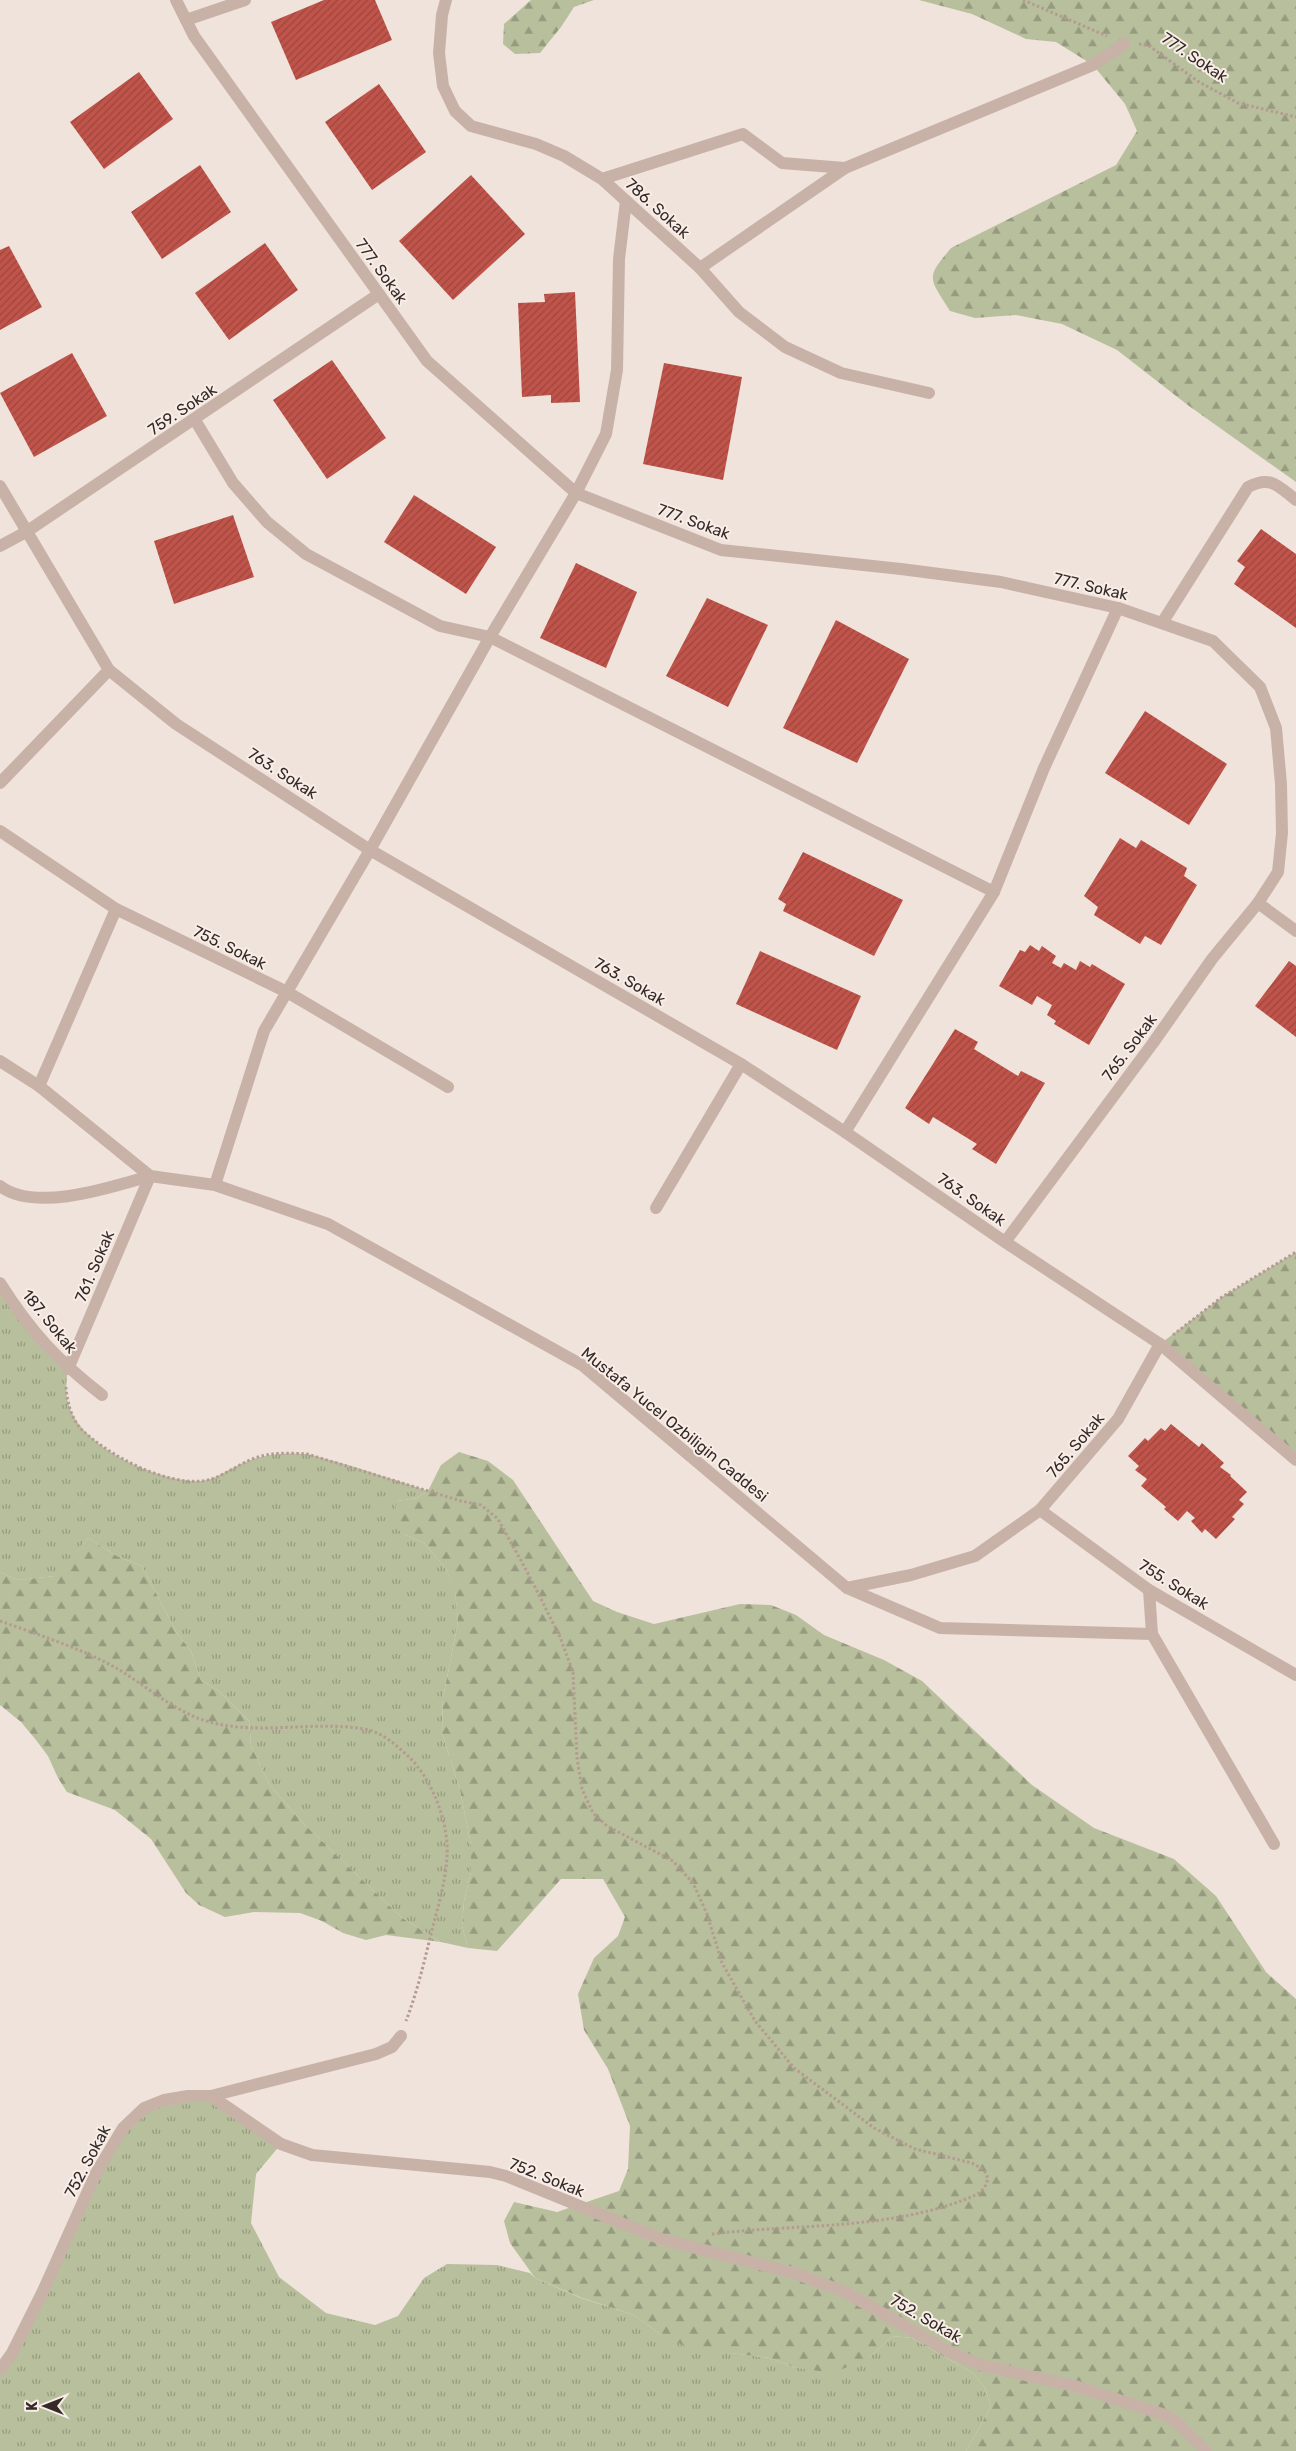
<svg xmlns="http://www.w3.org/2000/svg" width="1296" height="2451" font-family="Rubik,sans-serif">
	<defs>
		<pattern id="grass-tufts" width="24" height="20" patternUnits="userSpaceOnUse" patternTransform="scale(1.25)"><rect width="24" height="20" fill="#b8bf9c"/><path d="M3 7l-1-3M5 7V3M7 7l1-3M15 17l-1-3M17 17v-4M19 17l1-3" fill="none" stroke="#969b7f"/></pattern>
		<pattern id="forest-firs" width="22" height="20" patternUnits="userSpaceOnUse" patternTransform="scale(1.25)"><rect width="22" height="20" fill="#b8bf9c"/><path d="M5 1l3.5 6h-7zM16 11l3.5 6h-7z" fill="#969b7f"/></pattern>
		<pattern id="building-hatch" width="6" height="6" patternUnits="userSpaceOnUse" patternTransform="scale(1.25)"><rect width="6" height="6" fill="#c0544a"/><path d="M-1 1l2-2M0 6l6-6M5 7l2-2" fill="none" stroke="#9d463e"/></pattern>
	</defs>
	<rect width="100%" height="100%" fill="#f0e3db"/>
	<g fill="url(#grass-tufts)">
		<path d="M0 1283 68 1369C66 1382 65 1394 69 1406 82 1448 160 1483 201 1481 214 1480 224 1472 235 1467 257 1455 280 1452 305 1454 315 1455 325 1459 334 1461 366 1470 397 1481 428 1491L417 1498 397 1501 404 1534 424 1543 446 1569 455 1590 458 1622 443 1698 442 1733 460 1790 471 1845V1872L464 1901 462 1926 468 1948 441 1942 402 1918 302 1822 269 1784 251 1745 249 1721 220 1692 201 1680 191 1651 176 1632 142 1566 117 1556 88 1538 56 1576 18 1580 0 1572Z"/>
		<path d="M211 2096 281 2144 256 2174 251 2223 279 2277 326 2313 375 2325 398 2316 424 2278 447 2264 497 2265 530 2273 535 2278 581 2298 634 2315 660 2334 731 2353 770 2358 796 2368 871 2356 892 2336 912 2338 973 2373 985 2388 991 2407 966 2451H0V2370L96 2173 144 2108Z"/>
	</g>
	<g fill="url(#forest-firs)">
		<path d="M531 0H594L574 7 561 27 540 53 515 54 503 44 504 24Z"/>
		<path d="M919 0H1296V482L1189 406 1117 350 1062 324 1016 315 975 318 950 311C929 277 925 279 951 248L1116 165 1137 131 1125 104 1093 65 1056 42 1026 39 972 14Z"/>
		<path d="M1296 1252V1460L1160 1344 1222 1297Z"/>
		<path d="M459 1452 488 1461 513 1480 593 1601 617 1612 654 1624 740 1604 771 1605 796 1615 824 1635 884 1660 922 1681 1032 1785 1094 1828 1174 1859 1216 1896 1266 1972 1296 1999V2451H966L991 2407 985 2388 973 2373 912 2338 892 2336 871 2356 834 2373 796 2368 770 2358 689 2348 660 2334 634 2315 582 2298 535 2278 510 2243 504 2221 514 2202 557 2212 619 2191 628 2169 630 2126 608 2069 584 2030 578 1994 594 1958 618 1936 625 1917 603 1879H561L497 1951 468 1948 462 1926 464 1901 471 1872V1845L460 1790 442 1733 443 1698 458 1622 455 1591 446 1569 424 1543 404 1534 392 1526 397 1501 417 1498 428 1491 441 1465Z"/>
		<path d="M88 1538 117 1556 142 1566 176 1632 191 1651 201 1680 220 1692 249 1721 251 1745 269 1784 302 1822 402 1918 441 1942 386 1935 366 1940 343 1933 322 1921 300 1913 254 1912 225 1917 199 1905 186 1893 151 1839 115 1810 67 1792 58 1778 48 1756 36 1740 21 1722 0 1705V1572L18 1580 55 1576Z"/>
	</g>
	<g fill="url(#building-hatch)">
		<path d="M324 0H375L392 40 296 80 271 22Z"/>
		<path d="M139 72 173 119 104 169 70 122Z"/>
		<path d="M379 84 426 152 372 190 325 122Z"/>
		<path d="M200 165 231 212 162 259 131 212Z"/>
		<path d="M471 175 525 234 453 300 399 241Z"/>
		<path d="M265 243 298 290 229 340 195 293Z"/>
		<path d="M9 246 42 307 0 330V250Z"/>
		<path d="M575 292 580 402 551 403V395L522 397 518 303 545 302 544 294Z"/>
		<path d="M72 353 107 416 34 457 0 393Z"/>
		<path d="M332 360 386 438 327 479 273 400Z"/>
		<path d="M664 363 742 377 723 480 643 464Z"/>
		<path d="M414 495 496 547 466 594 384 542Z"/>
		<path d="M233 515 254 577 174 604 154 541Z"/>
		<path d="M1261 529 1296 554V628L1234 584 1245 567 1237 561Z"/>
		<path d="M576 563 637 592 606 668 540 638Z"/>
		<path d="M707 598 768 625 728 707 666 676Z"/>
		<path d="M836 620 909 659 857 763 783 728Z"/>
		<path d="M1145 711 1227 764 1189 825 1105 773Z"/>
		<path d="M1120 838 1136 848 1141 840 1187 868 1184 876 1197 885 1161 945 1145 936 1140 944 1094 915 1098 907 1084 896Z"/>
		<path d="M803 852 903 900 874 956 783 911 786 904 778 899Z"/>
		<path d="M1030 945 1039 951 1042 946 1056 956 1052 963 1061 968 1064 963 1076 970 1080 961 1090 967 1092 964 1125 984 1089 1045 1054 1024 1056 1021 1047 1015 1052 1005 1037 996 1032 1005 999 986 1020 950 1025 952Z"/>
		<path d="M760 951 861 996 837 1050 736 1004Z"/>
		<path d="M1289 961 1296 966V1037L1255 1006Z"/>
		<path d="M955 1029 978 1042 974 1049 1018 1076 1021 1071 1045 1083 996 1164 972 1149 977 1144 933 1117 929 1124 905 1108Z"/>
		<path d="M1171 1424 1199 1447 1202 1443 1224 1463 1220 1467 1231 1475 1230 1476 1247 1492 1239 1500 1244 1504 1232 1517 1235 1519 1216 1539 1205 1529 1202 1533 1191 1521 1195 1518 1187 1511 1178 1521 1164 1509 1166 1507 1141 1486 1147 1479 1135 1470 1139 1466 1128 1456 1145 1438 1148 1441 1161 1428 1165 1431Z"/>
	</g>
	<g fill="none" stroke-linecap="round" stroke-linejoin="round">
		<g stroke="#b49b92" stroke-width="3" stroke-dasharray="2.5 2.5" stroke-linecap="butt">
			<path d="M1023 0 1107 36"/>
			<path d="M1139 44 1148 45 1199 82 1238 103 1296 117"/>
			<path d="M1173 1335 1222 1297 1296 1252"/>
			<path d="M66 1387C67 1401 71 1418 81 1429 108 1455 164 1485 202 1481 222 1479 238 1463 258 1457 274 1452 291 1453 307 1454L461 1501 481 1505 498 1519 530 1577 560 1637 573 1672 577 1758 582 1789 593 1813 607 1826 673 1861 693 1883 707 1914 722 1963 755 2021 794 2068 874 2128 915 2149 972 2163 984 2170 988 2178C987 2181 986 2186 984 2188 979 2195 968 2198 961 2201 881 2230 794 2224 712 2234"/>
			<path d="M0 1621C36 1634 83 1649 116 1668 144 1684 171 1709 203 1720 255 1737 311 1720 364 1729 382 1732 396 1745 408 1756 432 1779 449 1822 447 1856 446 1879 439 1904 433 1926 425 1958 418 1990 406 2021"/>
		</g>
		<g stroke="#c8b2a8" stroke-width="12">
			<path d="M176 0 194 36 427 361 576 493 721 550 901 569 1001 582 1118 608 1213 641 1260 687 1276 728 1281 784 1282 833 1278 872 1258 903 1212 959 1153 1043 1005 1242"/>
			<path d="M446 0 442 15 439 53 443 86 455 111 471 126 536 144 564 156 602 179 700 268 739 312 785 347 841 373 929 393"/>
			<path d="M186 20 245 0"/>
			<path d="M602 179 743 134 782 163 845 168"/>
			<path d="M700 268 845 168 1093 65 1124 44"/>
			<path d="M195 420 233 483 267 522 306 554 440 626 490 637 994 892"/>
			<path d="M0 486 109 670 176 724 370 850 741 1064 845 1132 1005 1242 1160 1344 1296 1460"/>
			<path d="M0 546 26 532 379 294"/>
			<path d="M1162 623 1248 487C1271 475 1278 486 1296 500"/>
			<path d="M0 783 109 670"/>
			<path d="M0 831 116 909 287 992 448 1087"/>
			<path d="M1258 903 1296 931"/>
			<path d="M0 1061 39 1086 150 1176 215 1185 328 1224 582 1365 847 1588 940 1628 1152 1634 1149 1590"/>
			<path d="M39 1086 116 909"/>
			<path d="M845 1132 994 892 1044 768 1118 608"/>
			<path d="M215 1185 264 1031 370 850 490 637 576 493 606 434 617 370 619 259 626 201"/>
			<path d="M0 1186C35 1213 112 1187 150 1176"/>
			<path d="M656 1208 741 1064"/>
			<path d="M0 1283C31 1332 57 1360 102 1395"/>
			<path d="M68 1369 150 1176"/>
			<path d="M1040 1510 1149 1590 1296 1675"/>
			<path d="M847 1588 911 1575 975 1556 1040 1510 1118 1419 1160 1344"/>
			<path d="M1152 1634 1274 1844"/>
			<path d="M211 2096 376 2054 392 2047 401 2036"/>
			<path d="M0 2370 12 2353 43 2291 96 2173 123 2128 144 2108 164 2100 188 2096H211L281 2144 312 2155 490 2172 506 2176 661 2239 794 2273 845 2292 952 2353 981 2365 1075 2386 1165 2415 1177 2422 1206 2451"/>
		</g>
	</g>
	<g text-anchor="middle" stroke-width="4" stroke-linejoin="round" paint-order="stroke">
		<g font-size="16" fill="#352a28" stroke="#f8eee7">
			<text transform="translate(1195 57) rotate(34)" y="6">777. Sokak</text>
			<text transform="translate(658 208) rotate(42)" y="6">786. Sokak</text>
			<text transform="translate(382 271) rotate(54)" y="6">777. Sokak</text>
			<text transform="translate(182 409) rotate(-34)" y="6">759. Sokak</text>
			<text transform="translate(694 521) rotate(20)" y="6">777. Sokak</text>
			<text transform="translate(1091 586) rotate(13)" y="6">777. Sokak</text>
			<text transform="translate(283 773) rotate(33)" y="6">763. Sokak</text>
			<text transform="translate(230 947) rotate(26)" y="6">755. Sokak</text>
			<text transform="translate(630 981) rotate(30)" y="6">763. Sokak</text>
			<text transform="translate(1129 1047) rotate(-53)" y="6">765. Sokak</text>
			<text transform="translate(972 1199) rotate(35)" y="6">763. Sokak</text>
			<text transform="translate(94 1266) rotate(-67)" y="6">761. Sokak</text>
			<text transform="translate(50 1321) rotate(51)" y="6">187. Sokak</text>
			<text transform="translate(675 1424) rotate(39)" y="6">Mustafa Yucel Ozbiligin Caddesi</text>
			<text transform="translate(1075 1445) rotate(-50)" y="6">765. Sokak</text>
			<text transform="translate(1174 1584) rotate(32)" y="6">755. Sokak</text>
			<text transform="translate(87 2161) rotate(-62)" y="6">752. Sokak</text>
			<text transform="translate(547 2177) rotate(22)" y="6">752. Sokak</text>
			<text transform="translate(926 2318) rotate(30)" y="6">752. Sokak</text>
		</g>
	</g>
	<g transform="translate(45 2406) rotate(270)" stroke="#f8eee7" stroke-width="4" paint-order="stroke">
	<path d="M0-4L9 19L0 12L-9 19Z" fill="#352a28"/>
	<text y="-8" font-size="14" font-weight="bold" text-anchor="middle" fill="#352a28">K</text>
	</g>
</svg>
